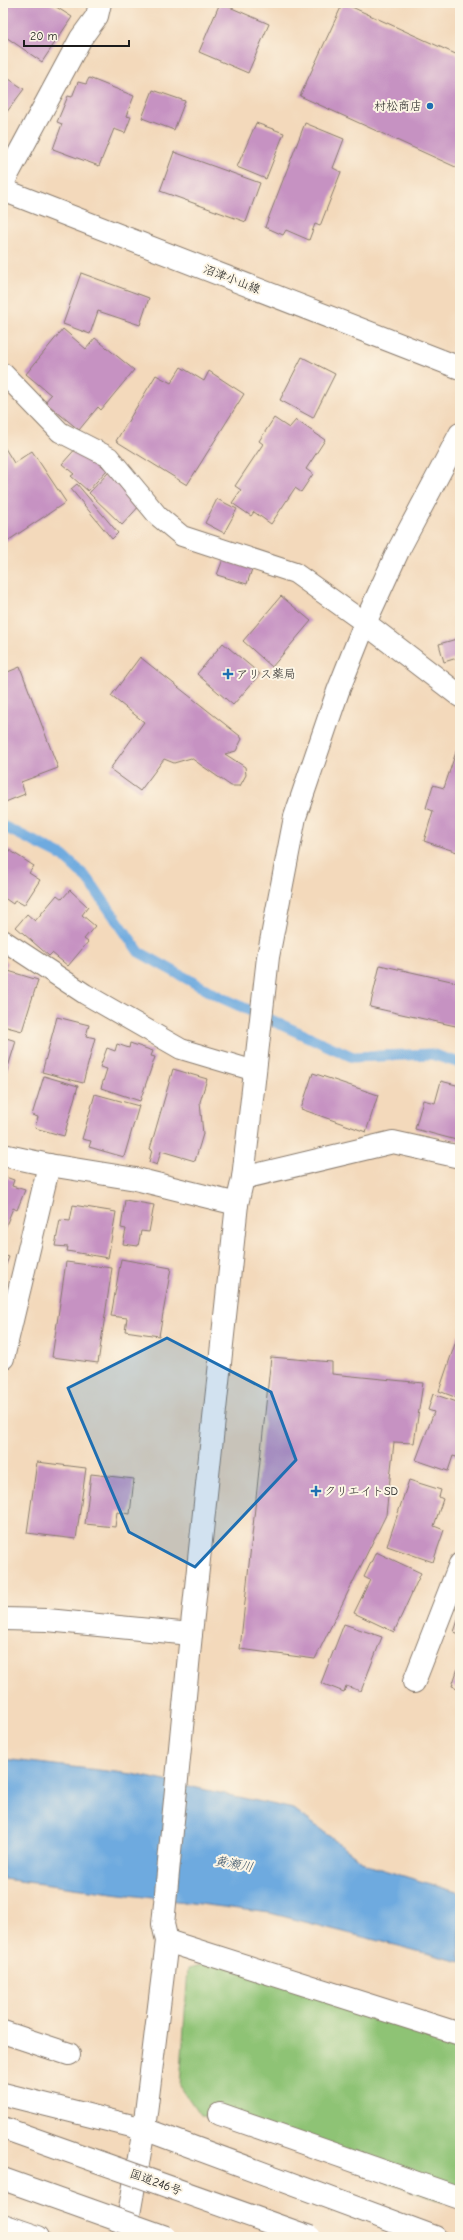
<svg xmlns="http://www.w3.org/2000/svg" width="463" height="2240" font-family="'Comic Neue','Klee One',sans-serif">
	<rect width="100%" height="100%" fill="#fcf5e5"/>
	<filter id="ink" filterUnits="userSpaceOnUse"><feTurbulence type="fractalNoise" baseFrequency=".025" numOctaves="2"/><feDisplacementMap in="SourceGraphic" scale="8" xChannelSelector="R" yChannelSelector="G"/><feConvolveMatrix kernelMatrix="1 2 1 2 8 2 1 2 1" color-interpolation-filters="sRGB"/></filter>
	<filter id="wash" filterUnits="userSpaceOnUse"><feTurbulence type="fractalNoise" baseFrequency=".012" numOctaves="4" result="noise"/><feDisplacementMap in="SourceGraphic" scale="16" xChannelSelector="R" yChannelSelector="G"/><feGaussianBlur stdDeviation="0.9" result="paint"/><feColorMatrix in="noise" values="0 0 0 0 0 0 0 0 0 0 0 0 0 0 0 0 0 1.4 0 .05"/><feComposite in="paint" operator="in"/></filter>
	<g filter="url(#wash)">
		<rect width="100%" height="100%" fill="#f3d9bb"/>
		<path fill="#8ec375" stroke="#557048" d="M216 1962 460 2040V2208L200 2115 180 2086 188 1968Z"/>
		<path fill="#6eaadf" stroke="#45637e" d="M3 1759 133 1774 294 1809 367 1865 460 1893V1962L270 1913 3 1879Z"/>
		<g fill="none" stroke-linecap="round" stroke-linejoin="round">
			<path stroke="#6eaadf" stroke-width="11" d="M3 826 63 856 88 879 139 952 220 997 353 1057 431 1054 460 1063"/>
		</g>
		<g id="blocks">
			<g fill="#c692c2">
				<path d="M3 3H50L72 17 42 62 3 35Z"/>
				<path d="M220 3 269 24 248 73 199 52Z"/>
				<path d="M343 3 460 56V169L300 96Z"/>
				<path d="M3 75 24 89 3 117Z"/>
				<path d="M89 78 134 96 126 116 131 117 125 133 114 129 99 166 53 149 62 124 57 122 68 96 72 97 78 82 86 84Z"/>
				<path d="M153 90 185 101 174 130 142 118Z"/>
				<path d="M256 123 284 133 266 179 237 167Z"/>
				<path d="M305 123 344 139 333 168 341 172 320 226 315 224 309 240 286 230 283 235 265 227Z"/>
				<path d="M174 152 260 183 246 222 160 191Z"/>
				<path d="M81 273 149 298 140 325 98 311 90 334 63 324Z"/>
				<path d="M63 329 86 349 95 338 134 370 101 410 98 407 79 430 45 402 51 395 26 374Z"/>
				<path d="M302 357 335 374 313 418 280 400Z"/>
				<path d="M181 367 204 381 209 371 244 394 187 485 116 441 156 375 171 383Z"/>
				<path d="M274 418 289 428 296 420 325 440 306 469 313 474 301 492 295 488 271 524 254 512 251 516 232 503 241 490 235 486 263 444 259 441Z"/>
				<path d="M3 445 14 463 32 451 66 502 3 544Z"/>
				<path d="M78 446 107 470 88 491 71 476 74 474 62 464Z"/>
				<path d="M109 472 142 503 122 525 89 493Z"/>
				<path d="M77 484 118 533 112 539 71 489Z"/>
				<path d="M217 499 237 509 224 533 205 523Z"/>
				<path d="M223 559 252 569 247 584 217 575Z"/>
				<path d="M281 596 311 621 272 667 243 641Z"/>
				<path d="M460 638V668L457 658 444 662 439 644Z"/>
				<path d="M223 643 260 674 233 705 197 674Z"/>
				<path d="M140 657 240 736 242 739 236 751 225 754 245 767 246 775 240 786H231L191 758 174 763 164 759 140 791 110 769 144 722 111 696Z"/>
				<path d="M20 667 58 768 21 782 25 794 3 803V674Z"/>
				<path d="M457 749 460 750V853L424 841 433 811 426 808 433 785 444 788Z"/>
				<path d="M3 846 34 866 29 873 40 880 24 905 15 900 13 904 3 897Z"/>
				<path d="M70 890 88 907 82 915 95 926 84 939 88 942 68 966 52 953 49 956 16 927 27 914 35 921 57 895 62 899Z"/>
				<path d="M3 961 8 962 5 970 38 980 22 1031 3 1026Z"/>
				<path d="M380 965 460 983V1027L370 1007Z"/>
				<path d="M57 1017 89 1025 86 1036 95 1038 83 1083 42 1072Z"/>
				<path d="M3 1037 16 1041 4 1080 3 1079Z"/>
				<path d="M130 1043 153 1051 151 1056 155 1057 140 1101 101 1088 107 1069 100 1067 107 1048 115 1051 117 1044 129 1048Z"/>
				<path d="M173 1069 207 1079 200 1102 203 1134 195 1161 161 1151 157 1165 149 1162 152 1150 150 1149Z"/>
				<path d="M313 1073 378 1095 366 1132 301 1109Z"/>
				<path d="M44 1076 78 1086 64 1136 35 1128 38 1117 32 1115Z"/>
				<path d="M441 1081 460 1086V1141L415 1129 423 1100 435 1103Z"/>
				<path d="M95 1094 139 1106 124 1157 89 1147 91 1141 82 1139Z"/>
				<path d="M3 1176 14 1180 12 1186 25 1190 17 1210 13 1208 3 1233Z"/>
				<path d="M125 1200 154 1205 149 1232 141 1231 138 1246 123 1244 126 1229 121 1228Z"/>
				<path d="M73 1205 116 1212 108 1258 67 1251 68 1247 55 1246 60 1220 70 1221Z"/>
				<path d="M3 1255 9 1257 3 1272Z"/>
				<path d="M121 1259 171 1268 159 1336 125 1331 127 1318 111 1316Z"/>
				<path d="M66 1262 112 1268 98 1363 52 1357Z"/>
				<path d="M458 1335 460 1336V1399L439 1391Z"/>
				<path d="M271 1357 332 1362V1374L423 1383 414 1443 394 1442 386 1515 315 1659 240 1649Z"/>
				<path d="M433 1394 460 1403V1458L453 1456 448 1471 416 1460 434 1412 428 1410Z"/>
				<path d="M37 1462 86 1468 76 1539 27 1533Z"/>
				<path d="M91 1474 134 1479 130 1514 117 1512 115 1527 85 1524Z"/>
				<path d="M409 1480 441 1490 439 1497 443 1499 434 1526 444 1530 433 1562 387 1546Z"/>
				<path d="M376 1552 421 1573 394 1632 354 1613 370 1580 364 1577Z"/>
				<path d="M460 1614V1634L454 1632Z"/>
				<path d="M344 1624 382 1637 361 1691 346 1686 344 1692 321 1683Z"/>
				<path d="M460 1662V1689L452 1686Z"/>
			</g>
		</g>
	</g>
	<g filter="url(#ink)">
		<use href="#blocks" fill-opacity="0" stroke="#887a6c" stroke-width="1"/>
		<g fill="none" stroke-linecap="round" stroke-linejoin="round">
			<g stroke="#887a6c" stroke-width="22">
				<g id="lane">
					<path d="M3 373 60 432 109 457 158 516 182 536 295 573 365 623"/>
					<path d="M3 940 85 994 181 1049 255 1071"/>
				</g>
			</g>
			<g stroke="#887a6c" stroke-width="24">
				<g id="street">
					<path d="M3 183 81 38 97 16 100 3"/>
					<path d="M365 623 460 696"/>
					<path d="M3 1155 49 1165 136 1179 237 1204"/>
					<path d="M243 1178 393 1142 460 1157"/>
					<path d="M3 1358 49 1165"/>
					<path d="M3 1619 47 1620 191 1634"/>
					<path d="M414 1682 460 1564"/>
					<path d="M167 1941 460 2034"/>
					<path d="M3 2032 69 2054"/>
					<path d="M3 2094 144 2129"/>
					<path d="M220 2114 460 2198"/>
				</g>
			</g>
			<g stroke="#887a6c" stroke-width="24">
				<g id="secondary">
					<path d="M3 190 460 368"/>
					<path d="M125 2237 144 2129 167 1941 163 1924 191 1634 237 1204 243 1178 268 957 295 817 338 691 365 623 399 549 460 434"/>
				</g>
			</g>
			<g stroke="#887a6c" stroke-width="24">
				<g id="highway">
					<path d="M144 2129 435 2237"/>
					<path d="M3 2225 38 2237"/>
				</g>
			</g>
			<use href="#lane" stroke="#fff" stroke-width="20"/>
			<use href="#street" stroke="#fff" stroke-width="22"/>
			<use href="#secondary" stroke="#fff" stroke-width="22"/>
			<use href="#highway" stroke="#fff" stroke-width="22"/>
			<g stroke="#887a6c" stroke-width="24" stroke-linecap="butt">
				<g id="highway-bridge">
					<path d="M3 2128 310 2237"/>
					<path d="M3 2179 166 2237"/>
				</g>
			</g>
			<use href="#highway-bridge" stroke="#fff" stroke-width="22"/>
		</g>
	</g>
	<path fill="#1f6fb2" fill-opacity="0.2" stroke="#1f6fb2" stroke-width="3" stroke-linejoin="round" d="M167 1338 271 1392 296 1460 195 1567 129 1532 68 1388Z"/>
	<g fill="#1f6fb2" stroke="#fcf5e5" stroke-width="1.5">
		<circle cx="430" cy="106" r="4"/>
		<path d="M226 668h4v4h4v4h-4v4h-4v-4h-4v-4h4z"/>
		<path d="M314 1485h4v4h4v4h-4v4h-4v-4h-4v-4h4z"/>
	</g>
	<g text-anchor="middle" stroke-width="4" stroke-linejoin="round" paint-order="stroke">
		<g font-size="12" fill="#1c1c1c" stroke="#fcf5e5" text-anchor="start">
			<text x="422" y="110" text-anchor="end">村松商店</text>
			<text x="236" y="678">アリス薬局</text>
			<text x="324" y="1495">クリエイトSD</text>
		</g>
		<g font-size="12" fill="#1c1c1c" stroke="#fcf5e5">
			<text transform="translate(232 279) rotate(21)" y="4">沼津小山線</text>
			<text transform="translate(156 2182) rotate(20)" y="4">国道246号</text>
		</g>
		<g font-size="13" font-style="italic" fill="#3d556a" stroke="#fcf5e5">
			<text transform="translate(234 1863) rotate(11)" y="5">黄瀬川</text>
		</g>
	</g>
	<rect width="463" height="2240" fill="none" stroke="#fcf5e5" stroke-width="16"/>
	<path d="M24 40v6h105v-6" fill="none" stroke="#1c1c1c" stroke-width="2"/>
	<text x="30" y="40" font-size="12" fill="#1c1c1c" stroke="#fcf5e5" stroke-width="3" paint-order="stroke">20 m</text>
</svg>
